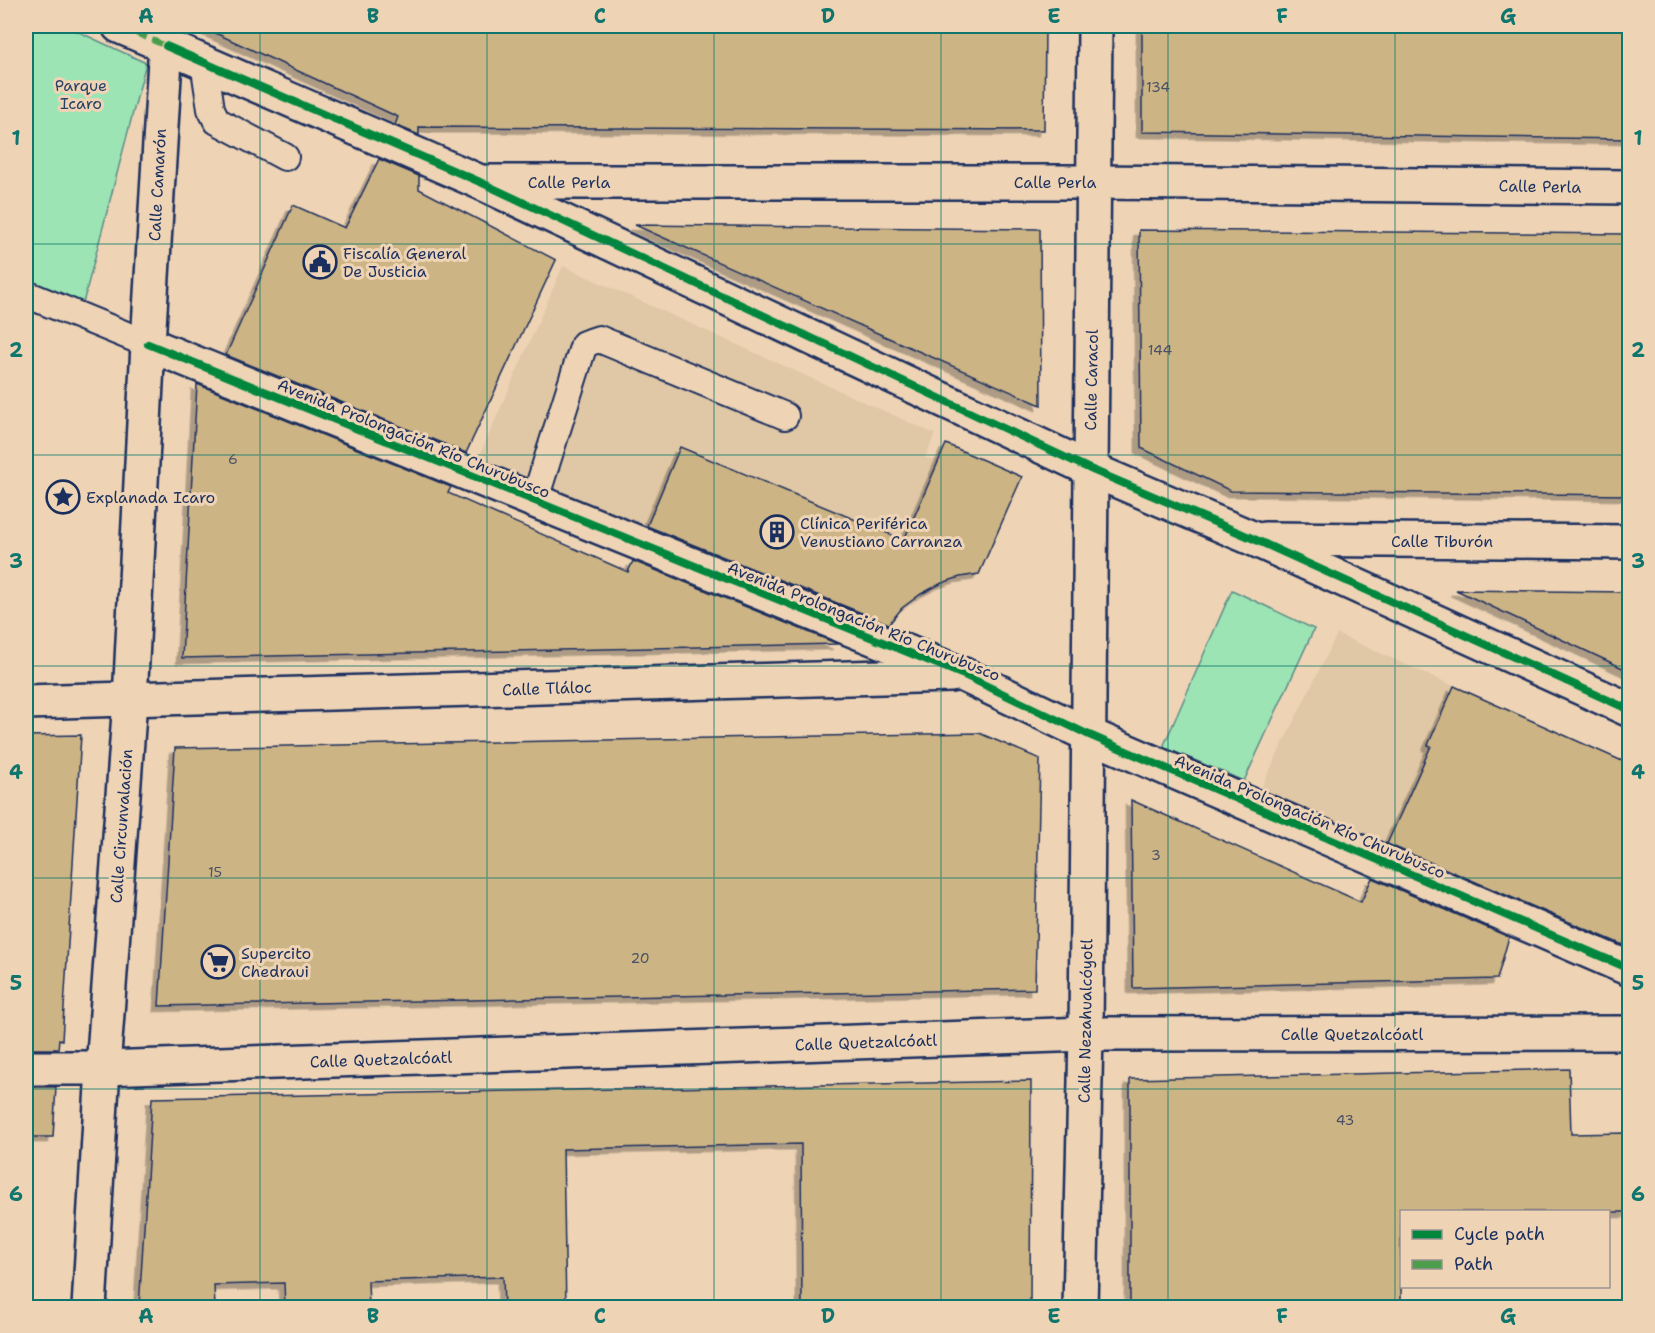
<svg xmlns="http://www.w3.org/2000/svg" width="1655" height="1333" font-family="'Shantell Sans',sans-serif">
	<defs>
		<filter id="shadow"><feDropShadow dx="-5.5" dy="5.5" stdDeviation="0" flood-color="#0004"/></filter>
	</defs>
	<rect width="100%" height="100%" fill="#eed4b5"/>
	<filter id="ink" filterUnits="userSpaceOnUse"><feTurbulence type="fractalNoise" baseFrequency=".0167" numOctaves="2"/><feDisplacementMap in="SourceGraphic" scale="12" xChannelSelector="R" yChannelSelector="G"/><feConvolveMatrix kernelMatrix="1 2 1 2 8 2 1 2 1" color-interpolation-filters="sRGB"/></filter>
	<g filter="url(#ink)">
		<g fill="#e0c7a5">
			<path d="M563 266 935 434 925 458 939 461 946 444 1022 477 979 574 960 577 942 583 921 594 902 608 887 626 845 609 843 612 479 457Z"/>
			<path d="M1337 634 1629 764V959L1258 794Z"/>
		</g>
		<g fill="#9ce4b3" stroke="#5c8a88" stroke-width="1.5">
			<path d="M26 26H66L146 63 82 307 26 280Z"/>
			<path d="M1232 590 1314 629 1244 781 1163 747Z"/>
		</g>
		<g fill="#cdb484" stroke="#1b2f5e" stroke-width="1.5" filter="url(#shadow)">
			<path d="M200 26H1045L1044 130 419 127V135L395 125 398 117Z"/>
			<path d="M1142 26H1629V139L1142 132Z"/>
			<path d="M379 159 419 176V189L556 260 466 453 226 355 293 205 345 228Z"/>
			<path d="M635 225 1040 229 1041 405 893 340Z"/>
			<path d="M1139 230 1629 234V495L1231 491 1141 448Z"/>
			<path d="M197 384 451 487 448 493 628 572 633 561 838 644 182 658Z"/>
			<path d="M946 444 1022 477 979 574 960 577 942 583 921 594 902 608 889 624 647 526 680 447 904 540Z"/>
			<path d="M1456 590 1629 592V671Z"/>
			<path d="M1454 686 1629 764V929L1623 945 1387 844 1431 746 1428 745Z"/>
			<path d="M979 733 1040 759 1035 989 159 1006 175 748Z"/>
			<path d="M81 735 62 1040 59 1039 58 1049H26V736Z"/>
			<path d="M1131 800 1361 902 1372 878 1509 937 1497 979 1133 988Z"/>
			<path d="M1569 1069 1571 1134 1629 1133V1212H1401V1308H1130V1079Z"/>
			<path d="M1031 1081 1030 1308H802L801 1144 563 1149 566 1308H504L503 1277 368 1281 369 1308H285L284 1283 214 1285 215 1308H139L152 1098Z"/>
			<path d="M26 1087H56L53 1137H26Z"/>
		</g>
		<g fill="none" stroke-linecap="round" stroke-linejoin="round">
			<g stroke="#1b2f5e" stroke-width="30">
				<g id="service">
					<path d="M204 62 211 109 217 121 285 157"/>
					<path d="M26 294 148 344"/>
					<path d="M534 502 584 344 599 339 785 416"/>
				</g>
			</g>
			<g stroke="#1b2f5e" stroke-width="38">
				<path id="pedestrian" d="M119 26 166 46"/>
			</g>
			<g stroke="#1b2f5e" stroke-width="38">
				<g id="minor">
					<path d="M166 46 480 182 1090 469 1254 539 1630 710"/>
					<path d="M488 182H1093L1630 187"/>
					<path d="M148 344 964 675 1087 734 1630 969"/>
					<path d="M1265 539 1630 542"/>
					<path d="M26 702 951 675"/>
					<path d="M26 1068H103L1086 1034 1630 1033"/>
					<path d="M89 1308 103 1068 130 700 148 344 167 26"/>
					<path d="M1080 1308 1086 1034 1095 26"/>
				</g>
			</g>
			<use href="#service" stroke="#eed4b5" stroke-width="26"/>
			<use href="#pedestrian" stroke="#eed4b5" stroke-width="33"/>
			<use href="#minor" stroke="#eed4b5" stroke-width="33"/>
			<path stroke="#4c9d4c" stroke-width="6" stroke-dasharray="12 6" stroke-linecap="butt" d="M119 26 166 46"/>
			<g stroke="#eed4b5" stroke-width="11">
				<g id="cycleway">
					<path d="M166 46 480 182 1090 469 1254 539 1630 710"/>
					<path d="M148 344 964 675 1087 734 1630 969"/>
				</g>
			</g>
			<use href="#cycleway" stroke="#00873e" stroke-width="8"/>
		</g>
	</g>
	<path fill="none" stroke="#0f766e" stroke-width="1.5" stroke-opacity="0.55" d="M260 26V1308M487 26V1308M714 26V1308M941 26V1308M1168 26V1308M1395 26V1308M26 244H1630M26 455H1630M26 666H1630M26 878H1630M26 1089H1630"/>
	<defs>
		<g id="civic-ring" transform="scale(1.725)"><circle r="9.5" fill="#eed4b5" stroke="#1b2f5e" stroke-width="1.5"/><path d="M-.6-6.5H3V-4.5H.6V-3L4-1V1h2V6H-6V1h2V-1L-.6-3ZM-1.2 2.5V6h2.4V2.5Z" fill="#1b2f5e"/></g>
		<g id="sight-ring" transform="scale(1.725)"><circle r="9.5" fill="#eed4b5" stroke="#1b2f5e" stroke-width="1.5"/><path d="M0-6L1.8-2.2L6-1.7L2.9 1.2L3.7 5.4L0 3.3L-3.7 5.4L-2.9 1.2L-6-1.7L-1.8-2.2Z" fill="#1b2f5e"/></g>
		<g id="building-ring" transform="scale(1.725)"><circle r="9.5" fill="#eed4b5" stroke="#1b2f5e" stroke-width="1.5"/><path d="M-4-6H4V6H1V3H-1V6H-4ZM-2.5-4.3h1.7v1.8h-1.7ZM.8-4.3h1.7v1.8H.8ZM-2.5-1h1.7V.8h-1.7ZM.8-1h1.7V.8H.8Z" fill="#1b2f5e"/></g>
		<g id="supermarket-ring" transform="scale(1.725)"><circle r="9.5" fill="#eed4b5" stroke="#1b2f5e" stroke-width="1.5"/><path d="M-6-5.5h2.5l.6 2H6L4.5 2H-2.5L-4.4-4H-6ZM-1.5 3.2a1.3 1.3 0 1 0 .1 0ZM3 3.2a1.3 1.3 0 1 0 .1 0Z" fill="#1b2f5e"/></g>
	</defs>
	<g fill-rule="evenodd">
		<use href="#civic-ring" x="320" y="262"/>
		<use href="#sight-ring" x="63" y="497"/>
		<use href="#building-ring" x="777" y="532"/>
		<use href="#supermarket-ring" x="218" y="962"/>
	</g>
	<g text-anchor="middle" stroke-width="6" stroke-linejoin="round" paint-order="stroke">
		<g font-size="14" fill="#485068">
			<text x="1158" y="92">134</text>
			<text x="1160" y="355">144</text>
			<text x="233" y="464">6</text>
			<text x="1156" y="860">3</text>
			<text x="215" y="877">15</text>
			<text x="640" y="963">20</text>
			<text x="1345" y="1125">43</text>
		</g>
		<g font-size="16" fill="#284166" stroke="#eed4b5">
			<text x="81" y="91">Parque<tspan x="81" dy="18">Icaro</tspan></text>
		</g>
		<g font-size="16" fill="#1b2f5e" stroke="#eed4b5">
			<text x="569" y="188">Calle Perla</text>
			<text x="1055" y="188">Calle Perla</text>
			<text transform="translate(157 185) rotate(-87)" y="6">Calle Camarón</text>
			<text transform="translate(1540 186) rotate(1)" y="6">Calle Perla</text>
			<text transform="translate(1091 380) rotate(-89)" y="6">Calle Caracol</text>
			<text transform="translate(414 438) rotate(22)" y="6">Avenida Prolongación Río Churubusco</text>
			<text x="1442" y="547">Calle Tiburón</text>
			<text transform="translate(864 621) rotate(22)" y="6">Avenida Prolongación Río Churubusco</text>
			<text transform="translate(547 688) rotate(-2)" y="6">Calle Tláloc</text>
			<text transform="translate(1310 816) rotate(23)" y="6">Avenida Prolongación Río Churubusco</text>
			<text transform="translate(121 826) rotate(-86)" y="6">Calle Circunvalación</text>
			<text transform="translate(1085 1021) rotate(-89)" y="6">Calle Nezahualcóyotl</text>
			<text x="1352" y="1040">Calle Quetzalcóatl</text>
			<text transform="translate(866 1042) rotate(-2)" y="6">Calle Quetzalcóatl</text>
			<text transform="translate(381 1059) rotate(-2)" y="6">Calle Quetzalcóatl</text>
		</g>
		<g font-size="16" fill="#1b2f5e" stroke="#eed4b5" text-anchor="start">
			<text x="343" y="259">Fiscalía General<tspan x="343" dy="18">De Justicia</tspan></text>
			<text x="86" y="503">Explanada Icaro</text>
			<text x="800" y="529">Clínica Periférica<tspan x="800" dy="18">Venustiano Carranza</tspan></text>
			<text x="241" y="959">Supercito<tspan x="241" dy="18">Chedraui</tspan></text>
		</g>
	</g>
	<rect width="1655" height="1333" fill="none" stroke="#eed4b5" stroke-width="66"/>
	<rect x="1400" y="1210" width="210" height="78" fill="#eed4b5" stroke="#9a9292" stroke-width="1.5"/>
	<rect x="1412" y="1230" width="30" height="9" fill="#00873e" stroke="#9a9292" stroke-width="1.5"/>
	<text x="1454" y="1240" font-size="18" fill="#1b2f5e">Cycle path</text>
	<rect x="1412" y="1260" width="30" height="9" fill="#4c9d4c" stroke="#9a9292" stroke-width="1.5"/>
	<text x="1454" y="1270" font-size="18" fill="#1b2f5e">Path</text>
	<rect x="33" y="33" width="1589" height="1267" fill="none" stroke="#0f766e" stroke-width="2"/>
	<g font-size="20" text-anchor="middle" font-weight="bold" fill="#0f766e">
		<text x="146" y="23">A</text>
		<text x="373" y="23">B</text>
		<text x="600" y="23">C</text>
		<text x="828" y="23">D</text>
		<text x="1054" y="23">E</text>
		<text x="1282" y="23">F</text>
		<text x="1508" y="23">G</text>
		<text x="16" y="145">1</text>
		<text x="1638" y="145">1</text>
		<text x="16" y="357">2</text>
		<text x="1638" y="357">2</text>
		<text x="16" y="568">3</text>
		<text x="1638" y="568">3</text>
		<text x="16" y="779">4</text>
		<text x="1638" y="779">4</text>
		<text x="16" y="990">5</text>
		<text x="1638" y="990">5</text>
		<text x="16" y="1201">6</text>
		<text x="1638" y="1201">6</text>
		<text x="146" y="1323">A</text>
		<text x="373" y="1323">B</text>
		<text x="600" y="1323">C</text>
		<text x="828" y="1323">D</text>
		<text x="1054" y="1323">E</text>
		<text x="1282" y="1323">F</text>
		<text x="1508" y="1323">G</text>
	</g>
</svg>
